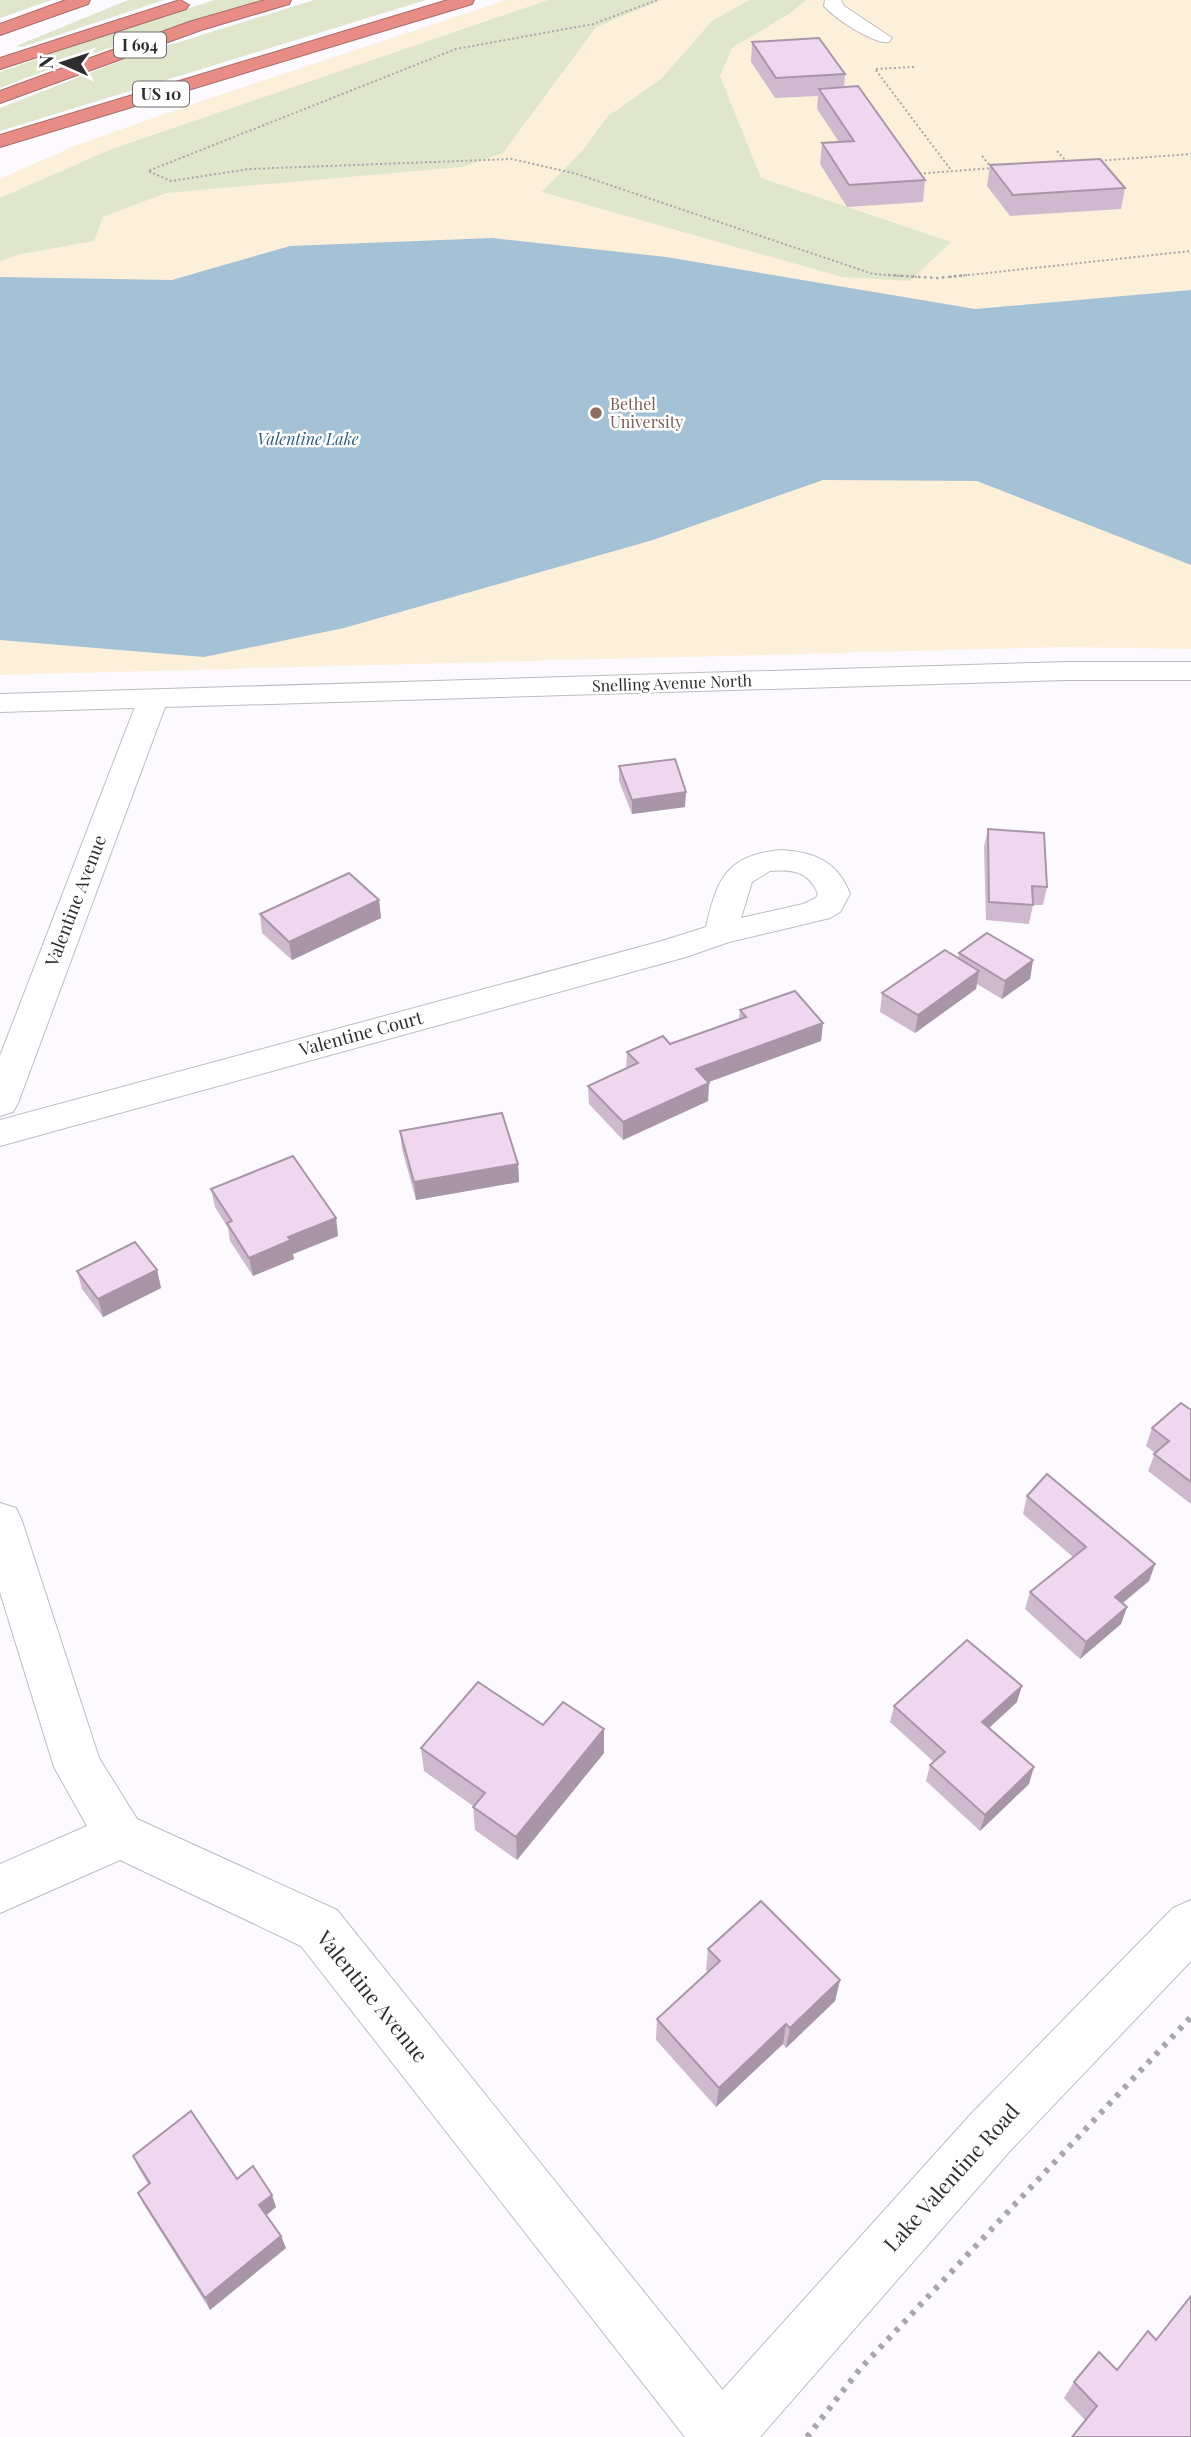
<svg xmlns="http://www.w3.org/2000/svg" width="1191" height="2437" font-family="'Playfair Display',serif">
	<rect width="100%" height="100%" fill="#fcfaff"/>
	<path fill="#fcf0db" d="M506 0H1191V649L1063 647 0 675V179L74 146 193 104Z"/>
	<g fill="#e0e6cc">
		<path d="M0 0H52L0 18Z"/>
		<path d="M128 0H164L22 47 16 46Z"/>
		<path d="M215 0H262C173 25 86 55 0 88V72L128 27Z"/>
		<path d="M314 0H426L0 131V108L125 59Z"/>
		<path d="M548 0H662L596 27 503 153 462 167 166 193 103 217 94 241 16 255 0 262V198L109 150Z"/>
		<path d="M749 0H806L789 14 732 48 720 76 761 178 951 242 910 281 842 277 542 192 583 150 608 116 661 79 712 21Z"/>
	</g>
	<path fill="#a4c1d5" d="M492 238 666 257 975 309 1191 290V565L977 481 823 480 653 540 344 628 204 657 0 640V277L172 280 290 246Z"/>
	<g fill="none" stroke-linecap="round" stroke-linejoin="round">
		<g stroke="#bebcc0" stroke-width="2">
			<g id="minor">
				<path d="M825 0H841L844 6 892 38 889 42C875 45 834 18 824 6Z"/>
				<path d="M153 690 163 693 168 699 18 1103 13 1112 0 1116V1056L138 699 143 693Z"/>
				<path d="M781 850C815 852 838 862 850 894L840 912 830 918 729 942 686 957 0 1146V1120L662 941 706 927C717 878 727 855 781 850ZM770 871C792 869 809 871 818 894L816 898 803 904 741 918 752 882Z"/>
				<path d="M0 1503 16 1508 22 1521 99 1758 137 1819 337 1910 742 2414 750 2437H685L301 1946 120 1860 0 1913V1864L87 1826 54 1767 0 1592Z"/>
			</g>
		</g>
		<g stroke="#bebcc0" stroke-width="2">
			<g id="tertiary">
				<path d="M1066 662H1191V680H1066L0 712V694Z"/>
				<path d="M1191 1900V1961L1009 2152 760 2437H690L699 2416 971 2114 1173 1908Z"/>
			</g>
		</g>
		<g stroke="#a76b68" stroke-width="2">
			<g id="motorway">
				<path d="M66 0H90L88 4 0 35V24Z"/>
				<path d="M180 0 189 5 186 9 0 69V58Z"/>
				<path d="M265 0H291L289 4 201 30 0 103V91L189 22Z"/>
				<path d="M448 0H474L472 4 0 147V135Z"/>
			</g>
		</g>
		<g stroke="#a8a6aa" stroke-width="2" stroke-dasharray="2 2.5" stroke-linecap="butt">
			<path d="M657 0 593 24 456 49 148 171 171 181 249 169 512 159 577 174 873 274 917 277"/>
			<path d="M914 67 875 69 951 170"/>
			<path d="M1057 151 1068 163"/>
			<path d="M982 156 991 167"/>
			<path d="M1096 161 1191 154"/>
			<path d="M915 174 993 168"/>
			<path d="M950 277 1191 251"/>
		</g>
		<path stroke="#a8a6aa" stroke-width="2.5" stroke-dasharray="2.5 3.5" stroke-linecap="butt" d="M888 275 938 278 967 275"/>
		<path stroke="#a8a6aa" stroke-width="6" stroke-dasharray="4.5 7" stroke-linecap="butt" d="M807 2437 860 2369 1191 2017"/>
		<use href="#minor" fill="#fff" fill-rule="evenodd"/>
		<use href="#tertiary" fill="#fff" fill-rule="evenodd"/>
		<use href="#motorway" fill="#e88d86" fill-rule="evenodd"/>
	</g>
	<g fill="#ceb9ce">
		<path d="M752 42 845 74 844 87 925 180 923 202 847 207 820 164 822 143 839 142 817 109 818 96 775 98 751 62Z"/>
		<path d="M990 165 1125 188 1121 209 1010 216 987 186Z"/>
		<path d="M619 766 685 807 632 814 619 781Z"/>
		<path d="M988 829 1047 887 1043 905H1033L1029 924 986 920 984 847Z"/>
		<path d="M379 900 381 918 292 960 262 933 260 914Z"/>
		<path d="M959 953 1033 960 1030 979 1002 999 977 984 976 989 915 1033 880 1012 882 993 958 958Z"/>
		<path d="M740 1010 823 1023 821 1041 709 1082 708 1101 623 1140 589 1104 588 1086 626 1069 627 1052 670 1044 739 1019Z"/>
		<path d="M400 1131 518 1164 519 1182 416 1200 402 1149Z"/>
		<path d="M211 1189 336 1218 338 1236 293 1254 294 1259 253 1276 230 1241 228 1228 215 1207Z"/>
		<path d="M157 1270 161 1288 103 1317 82 1289 77 1271Z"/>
		<path d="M1191 1410V1504L1148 1471 1155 1453 1146 1446 1152 1428Z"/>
		<path d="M1027 1496 1155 1564 1149 1581 1123 1603 1127 1607 1121 1624 1080 1659 1025 1609 1030 1592 1073 1557 1023 1514Z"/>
		<path d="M1017 1702 989 1728 1029 1784 980 1831 926 1781 930 1765 934 1762 890 1722 894 1706Z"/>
		<path d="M543 1725 604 1753 517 1860 475 1830 473 1806 424 1771 421 1748Z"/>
		<path d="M708 1949 840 1980 835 2001 786 2048 783 2044 716 2107 656 2040 657 2019 708 1972 706 1970Z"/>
		<path d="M133 2156 237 2179 276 2207 267 2215 281 2236 286 2248 210 2310 144 2205 138 2193 148 2184 139 2169Z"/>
		<path d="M1117 2370 1191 2437 1085 2420 1064 2398 1074 2382Z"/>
	</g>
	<g fill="#a896a8">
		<path d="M686 792 685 807 632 814V800Z"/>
		<path d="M379 900 381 918 292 960 289 942Z"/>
		<path d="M1033 960 1030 979 1002 999 1005 981Z"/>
		<path d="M979 971 976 989 915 1033 918 1015Z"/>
		<path d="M823 1023 821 1041 695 1087 696 1069Z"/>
		<path d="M709 1083 708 1101 623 1140V1122Z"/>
		<path d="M518 1164 519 1182 416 1200 414 1182Z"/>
		<path d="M336 1218 338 1236 293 1254 294 1259 253 1276 249 1258 288 1237Z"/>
		<path d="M157 1270 161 1288 103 1317 98 1299Z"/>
		<path d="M1155 1564 1149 1581 1109 1614 1115 1597Z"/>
		<path d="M1127 1607 1121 1624 1080 1659 1086 1642Z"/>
		<path d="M1022 1686 1017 1702 978 1738 982 1722Z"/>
		<path d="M604 1729V1753L517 1860 516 1837Z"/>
		<path d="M1034 1767 1029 1784 980 1831 985 1815Z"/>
		<path d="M840 1980 835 2001 786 2048 790 2028Z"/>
		<path d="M786 2024 783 2044 716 2107 719 2088Z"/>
		<path d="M272 2195 276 2207 264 2217 259 2205Z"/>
		<path d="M281 2236 286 2248 210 2310 205 2298Z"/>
	</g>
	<g fill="#f0d7f0" stroke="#a896a8" stroke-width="2">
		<path d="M819 38 845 74 776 78 752 42Z"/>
		<path d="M858 86 925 180 849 185 822 143 854 141 819 89Z"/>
		<path d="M1100 159 1125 188 1013 195 990 165Z"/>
		<path d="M675 759 686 792 632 800 619 766Z"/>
		<path d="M988 829 1044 833 1047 887 1032 886 1033 905 989 902Z"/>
		<path d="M349 873 379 900 289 942 260 914Z"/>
		<path d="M987 933 1033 960 1005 981 959 953Z"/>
		<path d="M945 950 979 971 918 1015 882 993Z"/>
		<path d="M795 991 823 1023 696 1069 709 1083 623 1122 588 1086 638 1063 627 1052 663 1036 670 1044 746 1017 740 1010Z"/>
		<path d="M502 1113 518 1164 414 1182 400 1131Z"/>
		<path d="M293 1156 336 1218 288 1237 291 1240 249 1258 227 1223 232 1221 211 1189Z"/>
		<path d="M135 1242 157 1270 98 1299 77 1271Z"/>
		<path d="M1181 1403 1191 1410V1482L1154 1454 1169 1441 1152 1428Z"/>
		<path d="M1047 1474 1155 1564 1115 1597 1127 1607 1086 1642 1030 1592 1086 1547 1027 1496Z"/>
		<path d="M967 1640 1022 1686 982 1722 1034 1767 985 1815 930 1765 945 1752 894 1706Z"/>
		<path d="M478 1682 543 1725 563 1702 604 1729 516 1837 473 1807 485 1793 421 1748Z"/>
		<path d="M761 1901 840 1980 790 2028 786 2024 719 2088 657 2019 720 1961 708 1949Z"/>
		<path d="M191 2111 237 2179 253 2166 272 2195 259 2205 281 2236 205 2298 138 2193 150 2183 133 2156Z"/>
		<path d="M1191 2296V2437H1072L1097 2406 1074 2382 1099 2352 1117 2370 1148 2331 1156 2340Z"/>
	</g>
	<circle fill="#8d6e63" stroke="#fff" stroke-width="2.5" cx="596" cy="413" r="7"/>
	<g text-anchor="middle" stroke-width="5" stroke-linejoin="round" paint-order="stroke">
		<g fill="#fff" stroke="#6d6c6d" stroke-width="2">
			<rect x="114" y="32.5" width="52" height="25" rx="5"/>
			<rect x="133" y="81.5" width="56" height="25" rx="5"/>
		</g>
		<g font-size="16" font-weight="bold" fill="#2e2d2f">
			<text x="140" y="51">I 694</text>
			<text x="161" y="100">US 10</text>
		</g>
		<g font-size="16" fill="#785e54" stroke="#fff" text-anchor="start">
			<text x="610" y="410">Bethel<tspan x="610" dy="18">University</tspan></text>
		</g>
		<g font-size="16" font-style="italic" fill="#2c5c7b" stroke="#fff">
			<text x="308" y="445">Valentine Lake</text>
		</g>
		<g font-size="16" fill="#2e2d2f" stroke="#fff">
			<text transform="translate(672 683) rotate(-2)" y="6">Snelling Avenue North</text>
		</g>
		<g font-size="18" fill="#2e2d2f" stroke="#fff">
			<text transform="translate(76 901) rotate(-69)" y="6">Valentine Avenue</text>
			<text transform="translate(361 1034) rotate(-15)" y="6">Valentine Court</text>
		</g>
		<g font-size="21" fill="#2e2d2f" stroke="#fff">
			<text transform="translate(372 1997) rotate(51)" y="7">Valentine Avenue</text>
			<text transform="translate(952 2178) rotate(-48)" y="7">Lake Valentine Road</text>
		</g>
	</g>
	<g transform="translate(63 63) rotate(273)" stroke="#ffffff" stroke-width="5" paint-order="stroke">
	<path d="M0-5L12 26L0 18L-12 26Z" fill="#2e2d2f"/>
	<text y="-10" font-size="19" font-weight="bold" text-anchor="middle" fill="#2e2d2f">N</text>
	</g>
</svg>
